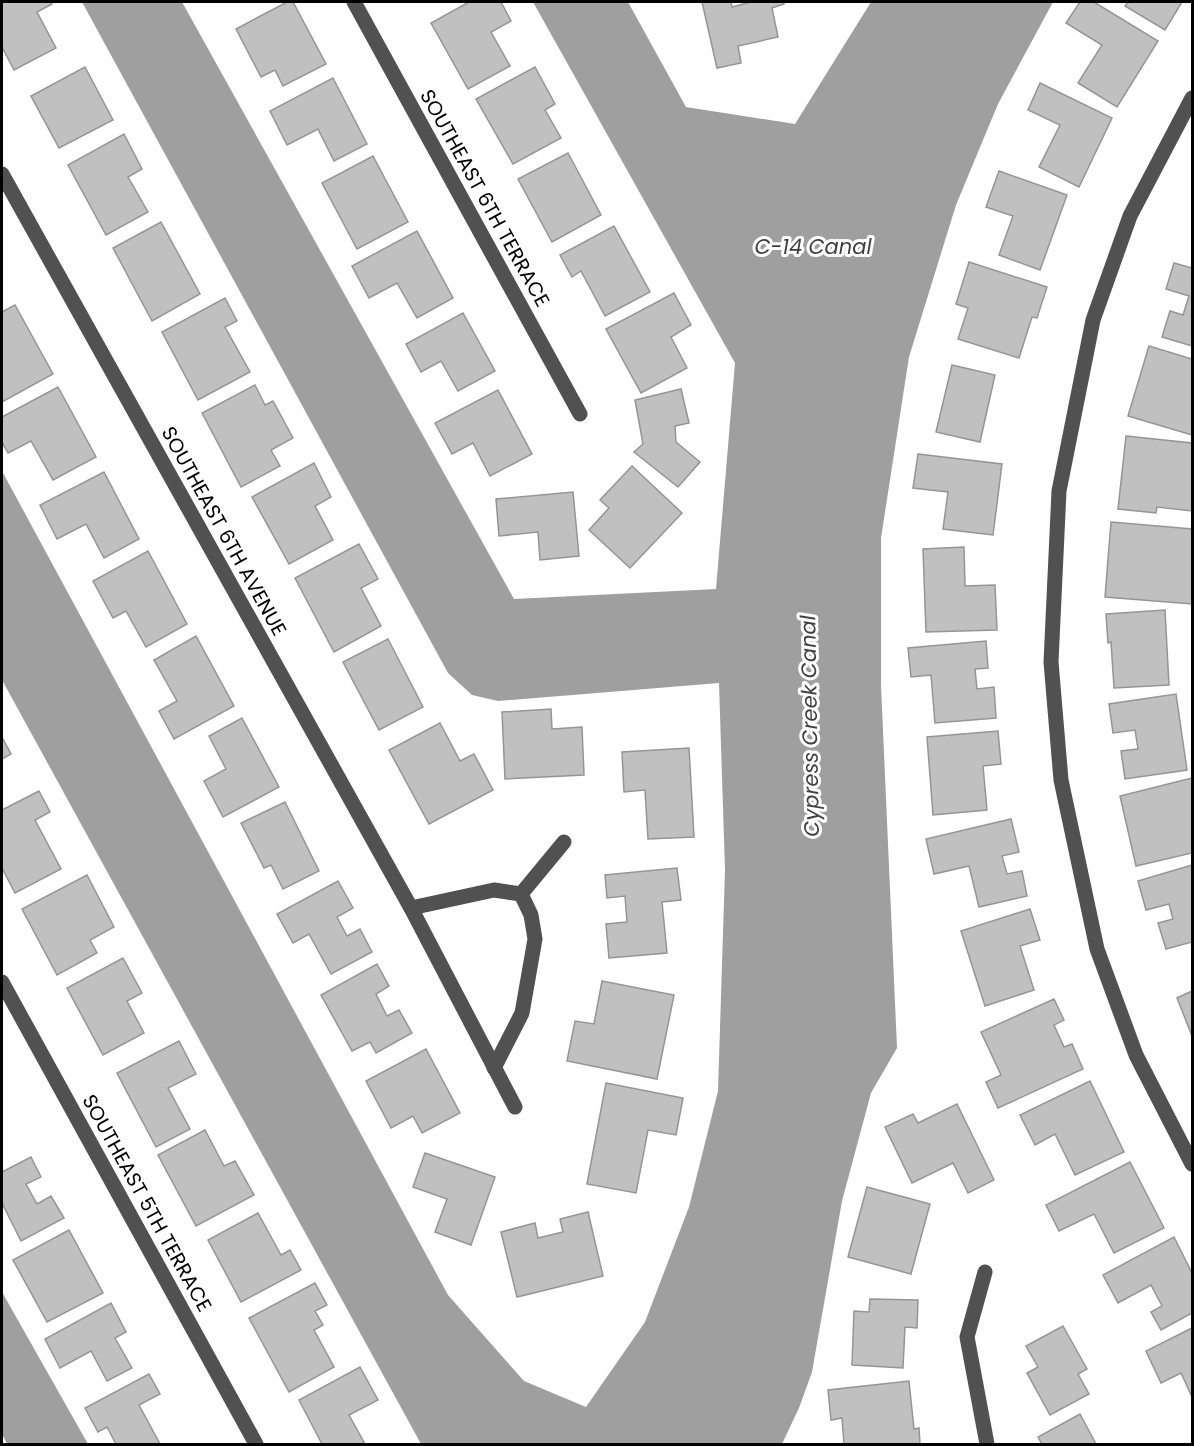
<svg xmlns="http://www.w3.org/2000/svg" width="1194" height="1446" font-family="Poppins,sans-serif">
	<rect width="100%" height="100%" fill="#fff"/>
	<g fill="#9f9f9f">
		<path d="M82 2H182L514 599 716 589 735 363 533 2H628L686 107 795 124 871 2H1053L998 104 956 205 909 357 881 538V685L897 1048 871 1093 842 1201 812 1372 799 1408 782 1444H421L2 680V471L448 1295 524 1381 586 1407 645 1322 689 1207 718 1091 725 870 719 683 498 701 472 695 448 673Z"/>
		<path d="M2 1292 88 1444H7L2 1434Z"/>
	</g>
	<g fill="#c0c0c0" stroke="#959595" stroke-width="1.5">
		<path d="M2 2H50L52 4 37 12 56 48 14 70 2 47Z"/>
		<path d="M287 2H293L326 64 283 86 275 70 261 77 236 29Z"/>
		<path d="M469 2H501L511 21 491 32 510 66 468 89 431 23Z"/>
		<path d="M702 2H731L732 7 751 2H784V4L772 8 778 37 738 46 741 63 717 68Z"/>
		<path d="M1080 2H1094L1158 41 1117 107 1078 83 1102 45 1066 23Z"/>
		<path d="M1128 2H1182L1165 30 1125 6Z"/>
		<path d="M85 67 113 120 59 148 31 96Z"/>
		<path d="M535 67 555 104 545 110 561 138 513 164 476 99Z"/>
		<path d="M333 78 367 144 334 161 318 129 287 145 270 111Z"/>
		<path d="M1040 83 1112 118 1079 187 1039 167 1060 125 1028 110Z"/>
		<path d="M124 134 142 169 128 177 148 212 106 235 68 165Z"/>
		<path d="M568 153 601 215 552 242 518 179Z"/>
		<path d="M373 156 408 222 357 249 322 183Z"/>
		<path d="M999 171 1067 195 1040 270 999 255 1013 216 986 207Z"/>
		<path d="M161 222 200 294 152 321 113 248Z"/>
		<path d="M614 226 650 292 605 316 581 271 572 277 560 255Z"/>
		<path d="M417 231 453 298 417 318 397 283 369 298 352 266Z"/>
		<path d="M969 262 1047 287 1037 318 1032 317 1019 358 958 339 968 308 956 304Z"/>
		<path d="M1174 263 1192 268V346L1162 337 1170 311 1183 315 1189 296 1166 289Z"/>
		<path d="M674 293 691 325 671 337 687 368 641 393 606 329Z"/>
		<path d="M225 298 237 321 225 327 250 372 198 400 162 332Z"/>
		<path d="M15 305 53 374 2 402V312Z"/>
		<path d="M463 313 495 371 458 391 441 361 421 372 406 344Z"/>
		<path d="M1149 346 1192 359V435L1128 416Z"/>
		<path d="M952 365 995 375 980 442 936 432Z"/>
		<path d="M255 385 265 405 273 401 293 438 271 450 280 466 241 487 202 413Z"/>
		<path d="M58 387 96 457 53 480 31 441 8 453 2 442V417Z"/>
		<path d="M681 389 689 423 675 426 676 442 700 462 678 487 634 452 643 444 635 400Z"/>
		<path d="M498 390 532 454 490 476 473 443 452 454 435 423Z"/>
		<path d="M1126 436 1192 443V511L1157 507 1156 513 1118 509Z"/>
		<path d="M918 454 1002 464 993 535 943 529 948 492 913 488Z"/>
		<path d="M314 463 331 497 315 506 333 540 289 564 252 497Z"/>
		<path d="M632 466 682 513 630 568 589 530 609 508 600 500Z"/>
		<path d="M104 472 139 539 104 558 86 524 57 539 40 505Z"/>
		<path d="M573 492 579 556 540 560 538 532 499 536 496 499Z"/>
		<path d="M1111 522 1192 529V604L1105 597Z"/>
		<path d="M359 544 378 579 361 588 381 626 334 652 295 578Z"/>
		<path d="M964 547 965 586 995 585 997 630 926 632 923 549Z"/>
		<path d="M148 551 187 624 146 647 126 611 113 618 93 581Z"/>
		<path d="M1165 610 1169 685 1114 688 1111 642 1108 643 1106 614Z"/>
		<path d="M196 636 234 706 174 739 159 711 177 701 154 660Z"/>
		<path d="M388 639 423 707 379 730 343 662Z"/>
		<path d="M986 641 988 668 975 669 977 689 994 687 996 718 935 723 931 675 911 677 908 648Z"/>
		<path d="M1176 694 1187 770 1125 779 1121 751 1138 749 1135 730 1113 733 1109 704Z"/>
		<path d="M551 709 552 729 582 727 584 775 505 779 502 712Z"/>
		<path d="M242 718 279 787 223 817 204 781 226 769 209 736Z"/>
		<path d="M440 723 460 761 474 754 493 790 429 824 389 750Z"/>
		<path d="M998 731 1001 764 983 766 987 810 933 815 927 737Z"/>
		<path d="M2 737 11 754 2 759Z"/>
		<path d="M689 748 694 837 648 839 645 790 624 792 622 752Z"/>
		<path d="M1192 778V853L1136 866 1120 796Z"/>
		<path d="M39 791 50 812 35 820 61 869 15 893 2 868V810Z"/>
		<path d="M285 802 319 871 283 889 271 865 264 868 241 823Z"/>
		<path d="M1011 819 1019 852 1002 856 1007 874 1022 871 1027 896 979 907 969 866 934 874 926 839Z"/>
		<path d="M1192 865V942L1166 949 1158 923 1173 919 1169 904 1146 910 1138 881Z"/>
		<path d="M677 868 681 900 662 902 667 953 609 958 606 924 627 922 625 896 607 898 605 875Z"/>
		<path d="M87 875 114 927 90 940 97 953 57 975 22 909Z"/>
		<path d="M338 881 353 908 337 917 347 936 360 929 372 952 331 974 309 934 293 943 277 914Z"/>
		<path d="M1030 909 1040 940 1020 946 1034 990 985 1006 961 931Z"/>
		<path d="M123 958 142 993 127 1001 144 1033 103 1055 67 988Z"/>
		<path d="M377 964 389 986 376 994 387 1016 399 1010 412 1033 376 1053 370 1042 352 1051 321 995Z"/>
		<path d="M602 981 674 995 657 1079 567 1061 575 1021 594 1024Z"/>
		<path d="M1192 991V1036L1177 998Z"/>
		<path d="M1054 999 1064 1020 1054 1025 1064 1047 1072 1044 1083 1069 998 1108 986 1082 1001 1075 981 1032Z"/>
		<path d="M179 1041 196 1074 168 1088 190 1129 156 1147 117 1073Z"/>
		<path d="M426 1049 460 1113 422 1133 413 1116 391 1128 366 1081Z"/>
		<path d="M1090 1081 1124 1152 1075 1175 1055 1134 1035 1145 1020 1115Z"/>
		<path d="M606 1083 683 1098 676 1135 648 1130 636 1193 587 1184Z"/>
		<path d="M957 1104 994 1180 968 1193 953 1163 912 1183 885 1127 913 1114 918 1123Z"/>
		<path d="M205 1130 224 1166 235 1161 254 1195 196 1226 158 1155Z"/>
		<path d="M425 1153 495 1177 471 1245 435 1232 447 1199 413 1187Z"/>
		<path d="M31 1157 41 1177 26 1184 37 1204 51 1196 64 1218 21 1241 2 1203V1172Z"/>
		<path d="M1130 1162 1164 1228 1114 1253 1094 1214 1059 1231 1046 1205Z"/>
		<path d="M867 1187 930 1204 911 1274 848 1257Z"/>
		<path d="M588 1212 603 1276 517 1297 501 1232 535 1223 538 1238 563 1232 560 1219Z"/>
		<path d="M258 1213 281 1255 290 1250 301 1270 241 1302 208 1240Z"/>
		<path d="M69 1230 103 1293 47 1322 13 1260Z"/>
		<path d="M1174 1237 1192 1273V1313L1161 1330 1151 1312 1162 1306 1151 1285 1118 1303 1103 1275Z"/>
		<path d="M315 1283 327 1305 315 1311 323 1325 314 1330 334 1367 289 1392 249 1318Z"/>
		<path d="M870 1299 918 1300 917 1328 905 1327 903 1368 852 1365 854 1311 869 1312Z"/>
		<path d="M111 1303 126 1332 115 1338 132 1368 107 1381 91 1351 60 1368 45 1339Z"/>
		<path d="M1063 1326 1087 1369 1078 1374 1089 1394 1050 1415 1027 1373 1038 1367 1026 1346Z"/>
		<path d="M1192 1328V1397L1181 1373 1161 1383 1146 1351Z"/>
		<path d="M360 1367 378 1400 349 1415 365 1444H322L299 1400Z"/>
		<path d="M149 1374 160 1394 139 1405 160 1444H116L107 1427 98 1432 85 1408Z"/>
		<path d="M909 1381 914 1429 919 1428 920 1444H844L842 1418 831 1420 828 1390Z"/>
		<path d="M1080 1414 1096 1444H1042L1038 1437Z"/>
	</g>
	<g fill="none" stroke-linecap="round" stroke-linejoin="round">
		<g stroke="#515151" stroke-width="15">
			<path d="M354 2 580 414"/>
			<path d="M1192 98 1130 216 1093 320 1059 491 1051 662 1061 780 1097 949 1136 1055 1192 1164"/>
			<path d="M2 174 411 908 515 1107"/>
			<path d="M521 894 564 842"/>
			<path d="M411 908 494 890 521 894 531 915 535 939 522 1013 494 1068"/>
			<path d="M2 982 256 1444"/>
			<path d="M985 1272 967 1337 987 1444"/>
		</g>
	</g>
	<g text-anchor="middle" stroke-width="6" stroke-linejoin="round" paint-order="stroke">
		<g font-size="20" fill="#000" stroke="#fff">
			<text transform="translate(485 198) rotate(61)" y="7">SOUTHEAST 6TH TERRACE</text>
			<text transform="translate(224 531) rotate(61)" y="7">SOUTHEAST 6TH AVENUE</text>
			<text transform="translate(147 1203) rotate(61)" y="7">SOUTHEAST 5TH TERRACE</text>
		</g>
		<g font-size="21" font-style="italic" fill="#404040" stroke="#fff">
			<text x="813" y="254">C-14 Canal</text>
			<text transform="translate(810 726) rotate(-91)" y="7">Cypress Creek Canal</text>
		</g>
	</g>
	<rect width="1194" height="1446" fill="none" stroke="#000000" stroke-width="6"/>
</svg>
